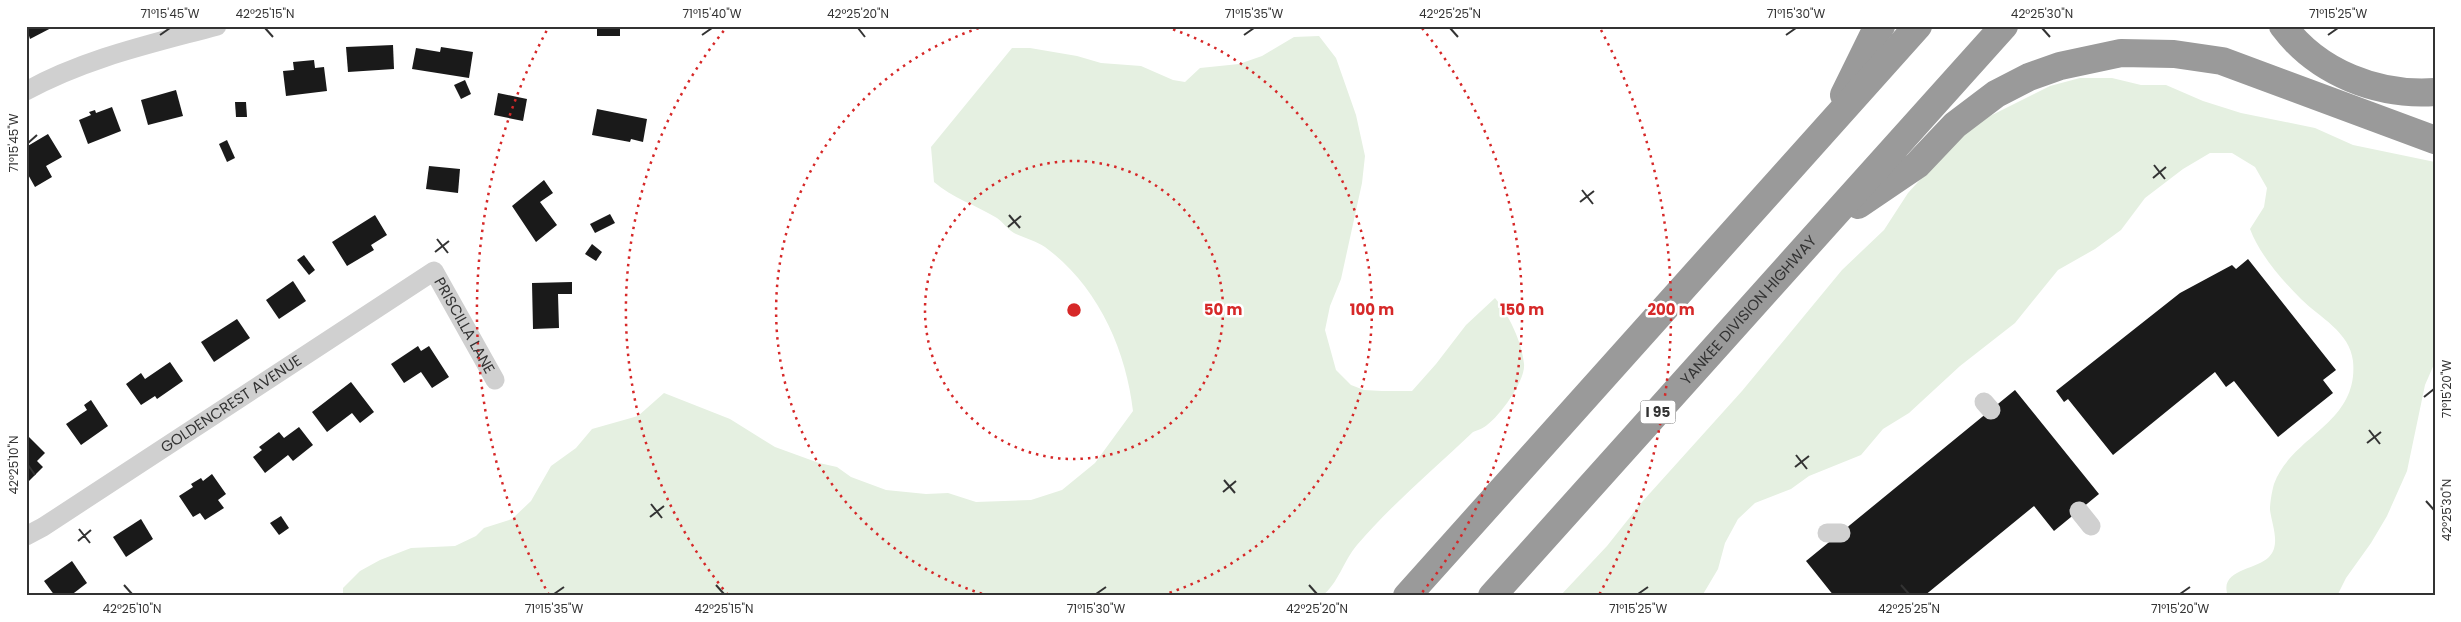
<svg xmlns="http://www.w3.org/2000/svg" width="2461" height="622" font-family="Poppins,sans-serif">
	<rect width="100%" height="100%" fill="#fff"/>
	<g fill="#e5f0e1">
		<path d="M1319 36 1336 58 1356 115 1365 156 1362 183 1341 279 1330 306 1325 330 1336 370 1351 385 1364 390 1382 391H1412L1436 364 1466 325 1495 298C1509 315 1522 342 1524 364 1526 380 1500 416 1487 425 1484 428 1478 430 1473 432 1434 469 1392 504 1357 545 1344 560 1338 584 1322 596H343V588L360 571 380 560 411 548 455 546 476 536 484 528 512 519 531 501 551 466 576 448 592 429 638 416 664 393 730 419 775 447 819 463 837 467 851 477 886 490 926 494 948 493 976 502 1031 500 1062 490 1095 463 1133 411C1126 349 1097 285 1045 247 1036 241 1024 238 1014 233 1007 229 1003 222 997 218 976 205 952 198 934 182L931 147 1012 48H1030L1077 56 1101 63 1141 66 1173 80 1185 82 1200 68 1239 64 1262 56 1294 37Z"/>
		<path d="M2080 78H2112L2141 85H2166L2203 101 2241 113 2315 128 2353 145 2435 162V362L2425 385 2407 471 2387 516 2371 543 2346 578 2337 596H2228C2218 569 2257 570 2269 557 2281 545 2272 525 2270 510 2270 502 2272 491 2274 484 2292 435 2359 424 2353 361 2350 332 2319 317 2301 299 2281 279 2260 255 2250 229L2264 207 2267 188 2255 167 2232 153H2210L2183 169 2145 198 2121 230 2095 249 2058 270 2015 323 1960 366 1909 413 1883 429 1861 455 1809 476 1791 489 1755 503 1738 519 1725 543 1718 569 1702 596H1560L1607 546 1642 502 1742 391 1842 270 1884 230 1908 193 1936 162 1963 135 1990 116 2050 86Z"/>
	</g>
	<g fill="#1a1a1a">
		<path d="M26 26H55L30 39Z"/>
		<rect x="597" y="26" width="23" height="10"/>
		<path d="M393 45 394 69 348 72 346 47Z"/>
		<path d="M441 47 473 52 469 78 412 69 416 48 440 52Z"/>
		<path d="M314 60 315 68 324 67 327 91 286 96 283 71 294 70 293 62Z"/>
		<path d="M465 80 471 94 461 99 454 85Z"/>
		<path d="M176 90 183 116 148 125 141 100Z"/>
		<path d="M498 93 527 99 523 121 494 115Z"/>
		<path d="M235 102H246L247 117H236Z"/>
		<path d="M112 107 121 131 88 144 79 120 91 115 89 112 95 110 96 113Z"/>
		<path d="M597 109 647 119 643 142 631 139 630 142 592 135Z"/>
		<path d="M48 134 62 157 46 166 52 177 35 187 26 171V147Z"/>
		<path d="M227 140 235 158 227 162 219 144Z"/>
		<path d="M429 166 460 169 458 193 426 189Z"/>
		<path d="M544 180 553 193 540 202 557 225 536 242 512 206Z"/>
		<path d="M610 214 615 223 595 233 590 224Z"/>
		<path d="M375 215 387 235 371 245 374 250 347 266 332 242Z"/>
		<path d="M592 244 602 252 596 261 585 254Z"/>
		<path d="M304 255 315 270 309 275 297 260Z"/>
		<path d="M2248 259 2336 370 2323 380 2333 393 2278 437 2234 381 2226 387 2215 372 2113 455 2068 399 2064 402 2056 391 2180 293 2232 265 2236 269Z"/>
		<path d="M293 281 306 301 279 319 266 300Z"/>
		<path d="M572 282V294H558L559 328 533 329 532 283Z"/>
		<path d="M237 319 250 338 214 362 201 342Z"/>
		<path d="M418 346 421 351 429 346 449 377 432 388 421 372 404 383 391 364Z"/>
		<path d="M170 362 183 381 157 399 155 396 141 405 126 384 141 373 145 379Z"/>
		<path d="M351 382 374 412 360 423 352 413 327 432 312 412Z"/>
		<path d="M2015 390 2099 494 2054 531 2034 506 1924 596H1834L1806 561Z"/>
		<path d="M91 400 108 426 81 445 66 424 87 410 84 405Z"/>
		<path d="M299 427 313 445 293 461 288 455 265 473 253 457 262 450 259 447 279 432 284 438Z"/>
		<path d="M26 434 45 453 37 461 43 467 26 484Z"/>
		<path d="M212 474 226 494 218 500 224 508 205 520 200 513 193 517 179 496 193 487 191 484 201 478 203 481Z"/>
		<path d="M281 516 289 528 279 535 270 523Z"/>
		<path d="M141 519 153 539 126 557 113 537Z"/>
		<path d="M72 561 87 583 70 596H55L44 581Z"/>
	</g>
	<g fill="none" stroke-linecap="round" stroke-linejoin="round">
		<g stroke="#d0d0d0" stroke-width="19">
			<path d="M26 91C86 58 151 44 217 26"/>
			<path d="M1984 402 1991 410"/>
			<path d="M2079 511 2091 526"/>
			<path d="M1827 533H1841"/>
			<path id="s1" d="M26 536 43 527 434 271 495 380"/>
		</g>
		<g stroke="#9a9a9a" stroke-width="28">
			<path d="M2283 26C2318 73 2378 96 2435 92"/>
			<path d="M1844 95 1873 36 1881 26"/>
			<path d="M1858 205 1917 165 1955 125 1996 94 2029 77 2060 66 2121 53 2174 54 2222 61 2435 140"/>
			<path d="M1407 596 1918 26"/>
			<path id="s2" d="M1492 596 2004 26"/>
		</g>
	</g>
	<path fill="none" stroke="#333" stroke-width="2" d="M265 28 273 37M858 28 865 37M1450 28 1458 37M2042 28 2050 37M160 35 170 28M702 35 712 28M1244 35 1254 28M1786 35 1796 28M2328 35 2338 28M28 143 37 135M2154 165 2165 179M2153 178 2166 167M1582 190 1593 204M1580 202 1594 191M1009 215 1020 228M1008 227 1021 216M437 239 448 253M435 252 449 241M2424 397 2434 389M2369 430 2380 444M2367 443 2381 432M1796 455 1807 469M28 465 35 475M1795 467 1809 456M1224 480 1235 493M1223 492 1236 481M2426 501 2434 510M651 504 662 518M650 517 664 506M79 529 90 543M78 541 91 530M124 585 132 594M716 585 724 594M1309 585 1317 594M1901 585 1909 594M554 594 564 587M1096 594 1106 587M1638 594 1648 587M2180 594 2190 587"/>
	<g fill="none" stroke="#d62828" stroke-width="2.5" stroke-dasharray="2.5 5">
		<circle cx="1074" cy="310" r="149"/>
		<path d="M989 596A298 298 0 0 1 982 27M1166 27A298 298 0 0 1 1159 596"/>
		<path d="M728 595A448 448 0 0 1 726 28M1422 28A448 448 0 0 1 1420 595"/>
		<path d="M549 595A597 597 0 0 1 547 30M1601 30A597 597 0 0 1 1599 595"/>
	</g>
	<g text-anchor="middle" stroke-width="5" stroke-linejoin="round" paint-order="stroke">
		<rect fill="#fff" stroke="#707070" stroke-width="1" x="1640.5" y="400.5" width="35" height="23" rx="4"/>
		<g font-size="14" font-weight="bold" fill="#333">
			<text x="1658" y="417">I 95</text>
		</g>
		<g font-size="15" fill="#333" stroke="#fff">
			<text dy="5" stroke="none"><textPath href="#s2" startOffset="384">YANKEE DIVISION HIGHWAY</textPath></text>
			<text dy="5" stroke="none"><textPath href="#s1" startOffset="549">PRISCILLA LANE</textPath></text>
			<text dy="5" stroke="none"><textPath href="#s1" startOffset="244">GOLDENCREST AVENUE</textPath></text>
		</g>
	</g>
	<circle cx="1074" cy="310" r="8" fill="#d62828" stroke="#fff" stroke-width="2.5"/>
	<g font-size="15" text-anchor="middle" font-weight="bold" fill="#d62828" stroke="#fff" stroke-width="5" stroke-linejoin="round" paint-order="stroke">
		<text x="1223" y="315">50 m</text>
		<text x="1372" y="315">100 m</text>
		<text x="1522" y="315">150 m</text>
		<text x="1671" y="315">200 m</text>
	</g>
	<rect width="2461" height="622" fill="none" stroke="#ffffff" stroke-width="55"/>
	<rect x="28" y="28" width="2406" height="566" fill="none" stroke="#333" stroke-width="2"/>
	<g font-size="12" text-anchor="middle" fill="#333">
		<text x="170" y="18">71°15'45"W</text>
		<text x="265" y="18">42°25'15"N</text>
		<text x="712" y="18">71°15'40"W</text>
		<text x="858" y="18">42°25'20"N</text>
		<text x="1254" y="18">71°15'35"W</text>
		<text x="1450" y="18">42°25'25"N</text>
		<text x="1796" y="18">71°15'30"W</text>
		<text x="2042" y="18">42°25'30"N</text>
		<text x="2338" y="18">71°15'25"W</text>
		<text transform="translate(14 143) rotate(-90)" y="4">71°15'45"W</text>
		<text transform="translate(2447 389) rotate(-90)" y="4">71°15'20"W</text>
		<text transform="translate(14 465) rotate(-90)" y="4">42°25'10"N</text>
		<text transform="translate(2447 510) rotate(-90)" y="4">42°25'30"N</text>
		<text x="132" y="613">42°25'10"N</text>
		<text x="554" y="613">71°15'35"W</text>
		<text x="724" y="613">42°25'15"N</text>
		<text x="1096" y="613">71°15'30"W</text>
		<text x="1317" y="613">42°25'20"N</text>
		<text x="1638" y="613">71°15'25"W</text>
		<text x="1909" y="613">42°25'25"N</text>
		<text x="2180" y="613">71°15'20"W</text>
	</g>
</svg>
